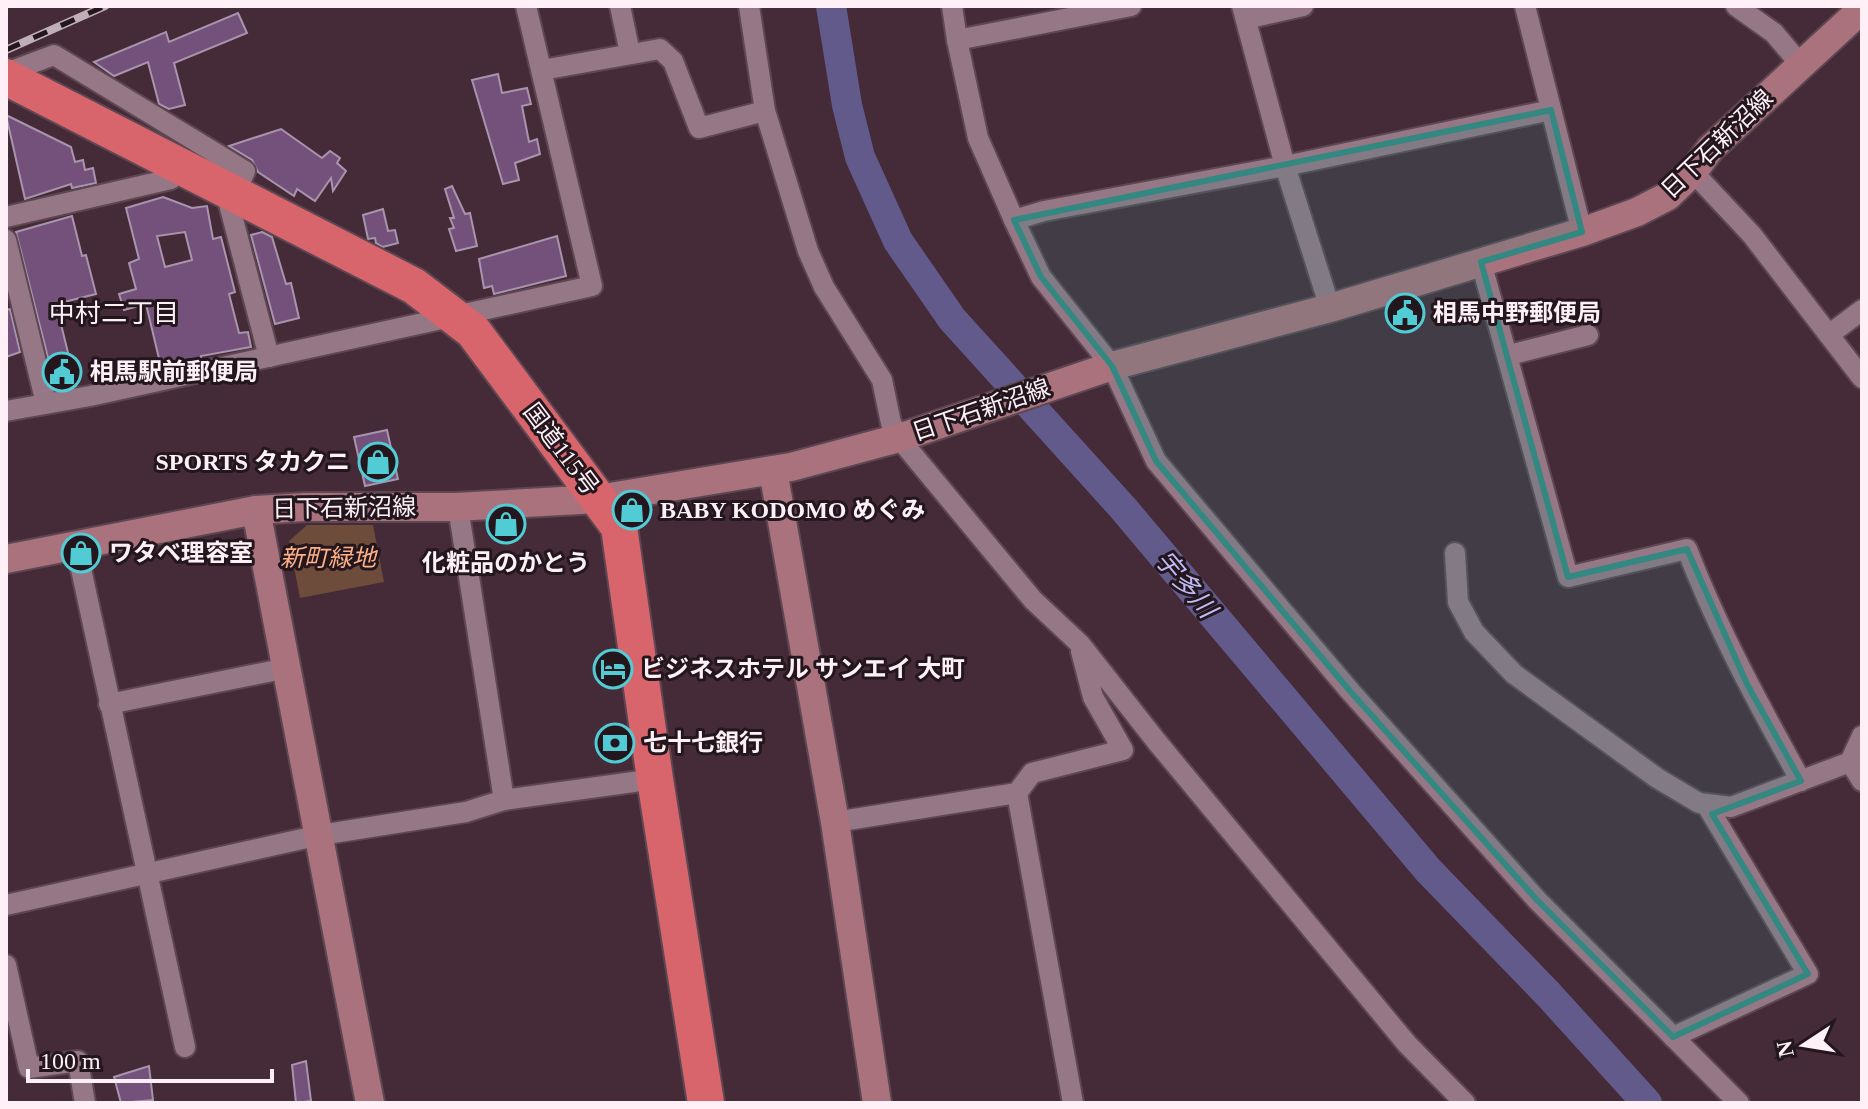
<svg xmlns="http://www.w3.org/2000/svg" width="1868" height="1109" font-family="'Times New Roman','Noto Sans JP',serif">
	<rect width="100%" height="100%" fill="#452a37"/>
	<path fill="#6d4c3b" d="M307 525H373L384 582 300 598 289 541Z"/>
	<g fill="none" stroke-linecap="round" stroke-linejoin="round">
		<path stroke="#615a8b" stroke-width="30" d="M831 6 847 105 860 157 898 241 952 319 1123 508 1428 870 1549 995 1647 1103"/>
	</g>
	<g fill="#73517b" stroke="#a894ad" stroke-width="2" fill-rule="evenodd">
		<path d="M238 13 247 33 174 63 185 105 169 109 159 104 148 62 114 76 94 62 166 32 169 42Z"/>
		<path d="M498 74 502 93 527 88 531 104 522 106 529 142 537 139 540 154 515 163 519 180 503 184 472 80Z"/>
		<path d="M6 115 71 147 75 162 83 160 85 170 93 168 96 183 72 188 71 184 25 199Z"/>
		<path d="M281 129 322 158 330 151 340 158 337 163 346 171 333 191 331 178 315 201 297 189 294 196 258 172 252 160 229 146Z"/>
		<path d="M452 186 465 214 470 213 477 246 456 251 449 229 454 228 450 218H454L445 189Z"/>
		<path d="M163 197 192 208 207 206 213 239 221 237 235 292 229 294 239 333 248 332 251 347 201 356V358L161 367 146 304 124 310 119 294 136 289 129 263 139 259 126 208ZM185 232 192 260 165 267 157 236Z"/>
		<path d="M383 209 388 231 395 230 398 243 383 247 376 243 375 238 368 239 363 215Z"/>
		<path d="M72 216 82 256 86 255 96 294 56 304 76 385 56 389 16 232Z"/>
		<path d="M262 232 272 237 286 284 291 283 299 318 275 324 251 235Z"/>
		<path d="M557 236 566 276 494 294 492 286 484 288 479 259Z"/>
		<path d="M10 309 20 352 6 357V310Z"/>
		<path d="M387 430 398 479 365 486 354 437Z"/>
		<path d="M306 1061 311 1101 296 1103 292 1065Z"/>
		<path d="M149 1066 153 1100 121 1103 114 1077Z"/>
	</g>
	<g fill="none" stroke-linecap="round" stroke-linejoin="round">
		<g stroke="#5d4752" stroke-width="24">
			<g id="street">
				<path d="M620 6 630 53"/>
				<path d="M749 6 765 111 808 251 824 287 882 380 891 423 899 438 1033 600 1080 644 1157 742 1407 1044 1465 1103"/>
				<path d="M952 6 957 40 978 138 1014 220 1041 277 1112 366 1156 461 1349 690 1537 900 1739 1103"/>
				<path d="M1242 6 1285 166 1330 308"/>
				<path d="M1525 6 1582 232"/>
				<path d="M1736 6 1774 33 1800 64"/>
				<path d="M1246 19 1303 6"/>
				<path d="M957 40 1131 6"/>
				<path d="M542 70 660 49 673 61 699 128 765 111"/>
				<path d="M6 73 54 55 245 171 239 185"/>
				<path d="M1693 172 1752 235 1862 378"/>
				<path d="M232 198 229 204 269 357"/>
				<path d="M6 217 171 179"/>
				<path d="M1014 220 1044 211 1285 166 1551 110"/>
				<path d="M6 240 46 403"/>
				<path d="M1481 262 1568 577 1687 549C1718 630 1759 705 1801 781"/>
				<path d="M1830 334 1862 310"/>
				<path d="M1509 355 1588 335"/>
				<path d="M6 411 90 396 592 286 526 6"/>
				<path d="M458 507 504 800"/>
				<path d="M76 546 185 1047"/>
				<path d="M1455 553 1458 602 1474 632 1514 674 1657 778 1699 803 1731 807 1850 762 1862 736"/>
				<path d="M109 704 287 668"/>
				<path d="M1850 762 1862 781"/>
				<path d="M1017 793 1073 1103"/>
				<path d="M835 822 1017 793 1032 773 1123 750 1093 697 1081 651"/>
				<path d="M6 905 320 835 466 812 504 800 655 779"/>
				<path d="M6 965 29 1068 78 1061 85 1103"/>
				<path d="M1673 1037 1808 974 1706 804"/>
			</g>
		</g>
		<g stroke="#5d4752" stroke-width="32">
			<g id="secondary">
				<path d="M773 470 835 822 877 1103"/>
				<path d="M256 510 370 1103"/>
				<path d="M6 559 256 510 306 507H455L598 499 791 467 899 438 1112 366 1330 308 1582 232 1637 212 1668 196 1693 172 1710 149 1862 9"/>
			</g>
		</g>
		<g stroke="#5d4752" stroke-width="40">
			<path id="highway" d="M6 77 414 286 473 331 619 527 655 779 706 1103"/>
		</g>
		<use href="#street" stroke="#967785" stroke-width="20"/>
		<use href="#secondary" stroke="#aa727d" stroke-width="28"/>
		<use href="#highway" stroke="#d8656b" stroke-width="36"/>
		<g stroke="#c1afb7" stroke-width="8">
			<path id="rail" d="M6 50 105 6"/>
		</g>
		<use href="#rail" stroke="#23171d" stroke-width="5" stroke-dasharray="15" stroke-linecap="butt"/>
	</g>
	<path fill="#338882" fill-opacity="0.2" stroke="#338882" stroke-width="6" stroke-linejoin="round" d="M1551 110 1582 232 1481 262 1568 577 1687 549 1747 684 1801 781 1712 814 1808 974 1673 1037 1537 900 1349 690 1156 461 1112 366 1041 277 1014 220Z"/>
	<defs>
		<g id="civic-ring" transform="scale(2)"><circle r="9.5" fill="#23171d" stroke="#51ccd5" stroke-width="1.5"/><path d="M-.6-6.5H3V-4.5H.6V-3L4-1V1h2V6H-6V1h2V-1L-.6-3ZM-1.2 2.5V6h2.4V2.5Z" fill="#51ccd5"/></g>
		<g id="shop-ring" transform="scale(2)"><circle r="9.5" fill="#23171d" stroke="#51ccd5" stroke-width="1.5"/><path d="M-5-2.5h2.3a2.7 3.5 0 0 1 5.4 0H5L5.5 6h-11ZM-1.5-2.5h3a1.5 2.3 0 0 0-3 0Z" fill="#51ccd5"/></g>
		<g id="hotel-ring" transform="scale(2)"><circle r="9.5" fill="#23171d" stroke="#51ccd5" stroke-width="1.5"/><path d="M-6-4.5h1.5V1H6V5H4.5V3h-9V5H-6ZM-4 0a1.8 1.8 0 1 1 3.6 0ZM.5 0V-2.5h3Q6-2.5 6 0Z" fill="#51ccd5"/></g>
		<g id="bank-ring" transform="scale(2)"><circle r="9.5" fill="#23171d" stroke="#51ccd5" stroke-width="1.5"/><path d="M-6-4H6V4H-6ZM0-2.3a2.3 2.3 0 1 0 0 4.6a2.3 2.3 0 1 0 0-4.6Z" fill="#51ccd5"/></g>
	</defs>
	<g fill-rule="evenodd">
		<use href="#civic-ring" x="1405" y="313"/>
		<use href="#civic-ring" x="62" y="372"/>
		<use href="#shop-ring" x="378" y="462"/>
		<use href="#shop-ring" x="632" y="510"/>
		<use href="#shop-ring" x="506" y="524"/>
		<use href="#shop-ring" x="81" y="553"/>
		<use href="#hotel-ring" x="613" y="669"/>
		<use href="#bank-ring" x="615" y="743"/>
	</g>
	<g text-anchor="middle" stroke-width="6" stroke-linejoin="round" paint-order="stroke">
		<g font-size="24" fill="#fef0f6" stroke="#23171d">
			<text transform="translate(1717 144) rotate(-44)" y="8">日下石新沼線</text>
			<text transform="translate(981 410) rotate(-19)" y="8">日下石新沼線</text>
			<text transform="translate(561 449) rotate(53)" y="8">国道115号</text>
			<text transform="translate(344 508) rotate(-1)" y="8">日下石新沼線</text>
		</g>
		<g font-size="24" font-weight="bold" fill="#fef0f6" stroke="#23171d" text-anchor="start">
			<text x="1433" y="321">相馬中野郵便局</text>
			<text x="90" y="380">相馬駅前郵便局</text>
			<text x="350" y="470" text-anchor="end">SPORTS タカクニ</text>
			<text x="660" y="518">BABY KODOMO めぐみ</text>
			<text x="109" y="561">ワタベ理容室</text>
			<text x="506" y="571" text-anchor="middle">化粧品のかとう</text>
			<text x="641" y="677">ビジネスホテル サンエイ 大町</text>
			<text x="643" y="751">七十七銀行</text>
		</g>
		<g font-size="24" font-style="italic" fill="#feaf86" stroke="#23171d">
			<text x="328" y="566">新町緑地</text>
		</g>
		<g font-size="26" fill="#fef0f6" stroke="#23171d">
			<text x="114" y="322">中村二丁目</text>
		</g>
		<g font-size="26" font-style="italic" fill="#c1b9f6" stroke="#23171d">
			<text transform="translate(1186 584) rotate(50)" y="9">宇多川</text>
		</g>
	</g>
	<rect width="1868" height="1109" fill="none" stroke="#fef0f6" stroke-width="16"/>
	<g transform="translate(1804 1045) rotate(258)" stroke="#23171d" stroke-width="6" paint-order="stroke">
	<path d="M0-6L14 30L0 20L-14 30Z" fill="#fef0f6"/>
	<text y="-12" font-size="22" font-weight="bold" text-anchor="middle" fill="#fef0f6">N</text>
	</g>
	<path d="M28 1069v12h244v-12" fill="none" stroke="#fef0f6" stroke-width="4"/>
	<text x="40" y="1069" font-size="24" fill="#fef0f6" stroke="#23171d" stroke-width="6" paint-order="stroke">100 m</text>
</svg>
